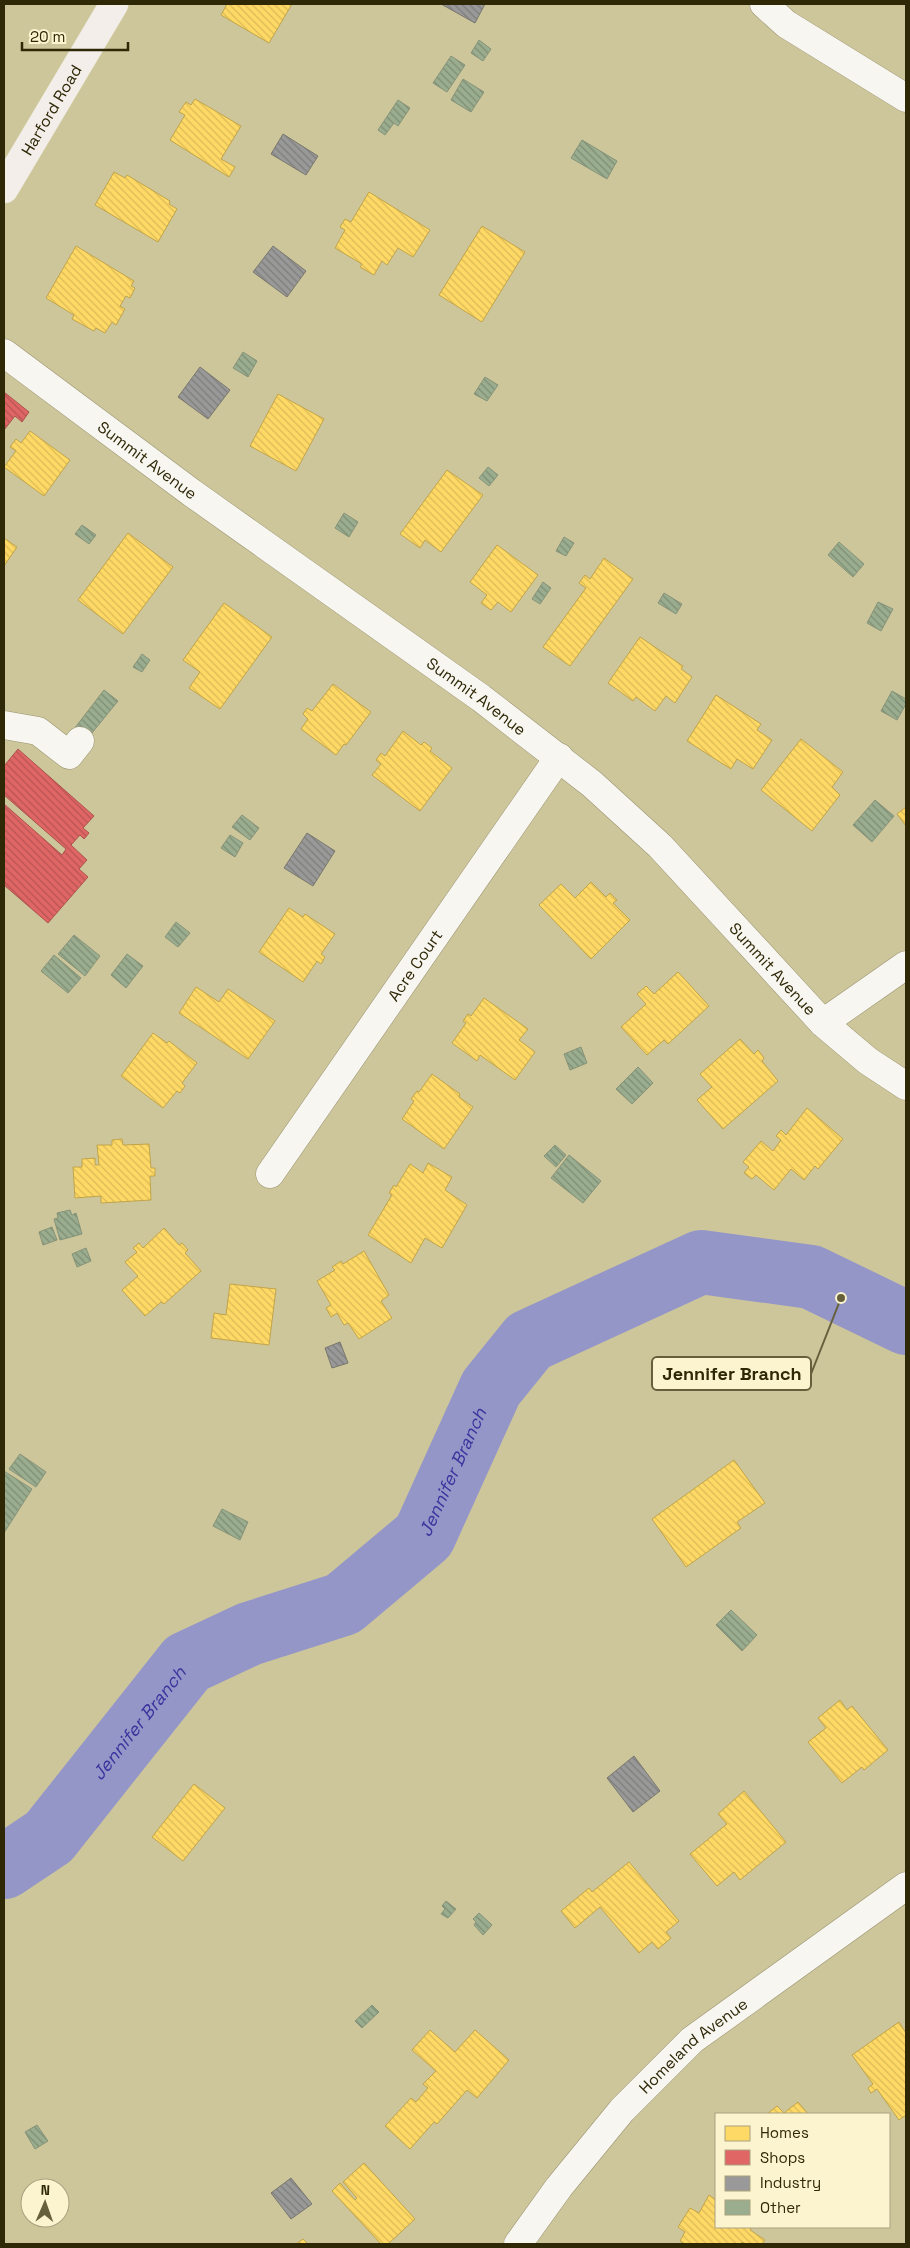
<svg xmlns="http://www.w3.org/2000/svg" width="910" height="2248" font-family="'Space Grotesk',sans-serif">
	<defs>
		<pattern id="water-ripples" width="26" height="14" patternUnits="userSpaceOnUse" patternTransform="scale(1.25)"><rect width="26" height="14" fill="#9496c8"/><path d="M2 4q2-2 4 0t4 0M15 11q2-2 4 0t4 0" fill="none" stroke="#797aa0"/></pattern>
		<pattern id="homes-back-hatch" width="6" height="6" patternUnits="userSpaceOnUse" patternTransform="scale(1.25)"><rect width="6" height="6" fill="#ffd966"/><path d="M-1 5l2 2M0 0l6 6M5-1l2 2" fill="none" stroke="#dbba57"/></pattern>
		<pattern id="shops-back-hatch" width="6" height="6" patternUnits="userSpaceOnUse" patternTransform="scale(1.25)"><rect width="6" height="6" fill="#e06666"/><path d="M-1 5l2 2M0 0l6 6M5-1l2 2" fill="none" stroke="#b65452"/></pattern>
		<pattern id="industry-back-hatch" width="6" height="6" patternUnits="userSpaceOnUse" patternTransform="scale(1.25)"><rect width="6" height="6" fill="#999"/><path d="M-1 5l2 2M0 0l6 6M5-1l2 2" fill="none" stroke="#7d7d7b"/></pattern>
		<pattern id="building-back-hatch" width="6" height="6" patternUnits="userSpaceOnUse" patternTransform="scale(1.25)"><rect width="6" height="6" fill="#9aad8f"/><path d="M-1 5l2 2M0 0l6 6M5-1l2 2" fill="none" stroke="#7e8d73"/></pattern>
	</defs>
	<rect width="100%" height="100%" fill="#cec69b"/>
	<path fill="url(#water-ripples)" d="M768 1250C798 1251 823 1273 849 1286 867 1295 887 1303 906 1311V1355C867 1336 808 1313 782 1278 775 1269 772 1260 768 1250Z"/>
	<g fill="url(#homes-back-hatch)" stroke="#c0a44a">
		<path d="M227 4H292L269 43 221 15Z"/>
		<path d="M195 99 241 126 221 159 235 167 229 177 170 140 185 115 179 112 186 102 191 105Z"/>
		<path d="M114 172 125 178 127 175 170 201 169 204 177 209 158 242 95 205Z"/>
		<path d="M369 192 430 230 413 257 398 248 387 265 382 261 374 275 360 267 362 264 335 248 345 230 340 227 345 219 351 222Z"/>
		<path d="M482 226 525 252 482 322 439 295Z"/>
		<path d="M76 246 134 281 131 286 135 288 130 298 126 296 120 306 125 309 116 325 112 322 105 333 96 328 94 331 72 319 74 315 46 298Z"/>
		<path d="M278 394 324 419 296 471 250 446Z"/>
		<path d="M30 431 70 460 44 496 4 467 16 451 10 447 16 439 21 443Z"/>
		<path d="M447 470 483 495 441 552 425 540 420 548 400 534Z"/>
		<path d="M128 533 173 567 123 634 78 600Z"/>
		<path d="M4 538 17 547 4 566Z"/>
		<path d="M497 545 538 575 511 612 498 602 491 610 481 603 487 595 470 582Z"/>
		<path d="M604 558 633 579 570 666 543 647 586 588 579 583 585 575 590 579Z"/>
		<path d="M224 603 272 637 220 709 189 688 200 672 183 660Z"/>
		<path d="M640 637 683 666 681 669 692 677 675 703 666 696 655 711 636 697 633 701 608 683Z"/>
		<path d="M333 684 371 712 346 745 344 744 336 755 301 729 308 719 303 714 307 708 312 711Z"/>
		<path d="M716 695 761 724 757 730 772 740 753 769 737 759 731 769 687 741Z"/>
		<path d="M403 731 421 745 424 742 432 748 430 751 452 768 420 811 372 775 381 764 376 760 381 753 385 756Z"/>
		<path d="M801 739 843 772 832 787 840 795 812 831 761 790Z"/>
		<path d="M906 807V826L897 814Z"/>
		<path d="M591 882 606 897 610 893 617 900 613 903 630 920 591 959 539 905 561 884 575 898Z"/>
		<path d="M289 908 303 917 305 914 335 934 321 954 325 957 321 964 317 961 303 982 259 952Z"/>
		<path d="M678 972 709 1006 668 1044 664 1040 647 1055 621 1027 646 1004 637 994 646 986 654 994Z"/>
		<path d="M196 987 219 1002 228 989 275 1021 248 1059 179 1013Z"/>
		<path d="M484 998 528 1029 519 1040 535 1052 515 1080 480 1055 477 1061 452 1043 466 1023 463 1021 468 1014 471 1016Z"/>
		<path d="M153 1033 167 1043 169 1041 197 1063 182 1083 185 1086 180 1093 177 1091 163 1108 121 1076Z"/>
		<path d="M740 1039 754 1054 758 1050 764 1058 762 1061 778 1081 723 1129 697 1100 712 1087 700 1074Z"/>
		<path d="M432 1074 460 1094 459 1097 473 1107 444 1149 402 1119 414 1101 411 1099 417 1091 419 1092Z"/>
		<path d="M807 1108 843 1139 818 1169 815 1166 804 1180 791 1169 774 1190 756 1175 752 1179 744 1173 749 1167 743 1162 761 1141 773 1151 781 1140 776 1136 781 1130 786 1135Z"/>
		<path d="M122 1139 123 1145 149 1144 151 1168H155V1176H150L151 1200 101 1203V1196L75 1198 73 1167H82V1159L95 1158V1165H99L97 1145H112V1140Z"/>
		<path d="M428 1163 452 1177 445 1190 467 1205 442 1248 425 1238 411 1263 368 1235 392 1195 389 1193 394 1185 396 1187 410 1164 423 1173Z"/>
		<path d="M164 1228 179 1245 182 1243 188 1250 185 1253 201 1271 164 1304 161 1302 145 1316 122 1290 138 1276 125 1262 137 1252 133 1248 139 1243 143 1248Z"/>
		<path d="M364 1251 389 1295 381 1301 392 1318 359 1339 348 1323 344 1325 337 1313 331 1317 326 1308 331 1305 317 1281 335 1270 332 1267 341 1261 343 1264Z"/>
		<path d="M230 1284 276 1289 269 1345 211 1338 214 1313 226 1315Z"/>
		<path d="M734 1460 765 1503 737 1522 741 1528 686 1567 652 1519Z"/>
		<path d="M840 1700 847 1710 852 1706 888 1750 864 1770 862 1767 842 1783 808 1742 826 1728 818 1718Z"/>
		<path d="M194 1784 225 1808 183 1861 152 1837Z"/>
		<path d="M744 1791 786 1842 740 1880 734 1872 717 1886 690 1854 727 1824 718 1814Z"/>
		<path d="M629 1862 679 1921 666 1932 671 1938 658 1949 652 1942 639 1953 600 1907 575 1928 561 1911 589 1888 592 1892Z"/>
		<path d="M899 2022 906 2033V2115L899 2120 877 2089 871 2093 868 2088 873 2084 852 2055Z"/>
		<path d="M430 2030 455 2052 475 2030 509 2060 477 2098 467 2090 437 2124 434 2122 410 2149 385 2126 411 2098 416 2102 428 2088 423 2084 436 2071 412 2050Z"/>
		<path d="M798 2102 808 2114H767L777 2106 784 2113Z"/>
		<path d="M364 2163 415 2219 388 2244H381L332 2191 340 2183 355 2200 357 2198 343 2182Z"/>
		<path d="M709 2195 716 2200V2227H752L750 2230 765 2240 762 2244H746L742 2242 741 2244H685L680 2241 685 2232 678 2227 690 2208 699 2213Z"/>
		<path d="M303 2239 308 2244H296Z"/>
	</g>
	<g fill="url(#shops-back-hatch)" stroke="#ab534a">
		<path d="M4 392 29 412 22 422 15 416 4 430Z"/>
		<path d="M18 749 94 816 83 828 89 833 84 839 80 835 71 845 87 860 79 869 88 877 48 923 4 885V804L62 855 66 849 4 795V766Z"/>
	</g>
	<g fill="url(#industry-back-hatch)" stroke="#79776d">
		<path d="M441 4H485L475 23Z"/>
		<path d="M283 134 318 156 306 175 271 154Z"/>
		<path d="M273 246 306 271 287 297 253 272Z"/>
		<path d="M200 367 230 390 208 419 178 397Z"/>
		<path d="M307 833 335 851 313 886 284 868Z"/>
		<path d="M340 1342 348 1363 332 1368 325 1348Z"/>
		<path d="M634 1756 660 1791 633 1812 607 1778Z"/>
		<path d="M291 2178 312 2204 291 2219 271 2193Z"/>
	</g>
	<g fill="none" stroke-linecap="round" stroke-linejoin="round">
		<path stroke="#9496c8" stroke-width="64" id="s1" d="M4 1867 49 1837 187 1663 249 1634 343 1604 424 1536 491 1388 529 1341 701 1262 811 1277 906 1323"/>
	</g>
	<g fill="url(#building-back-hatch)" stroke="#879378">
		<path d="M479 40 491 49 483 61 471 53Z"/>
		<path d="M451 56 465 65 447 92 433 83Z"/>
		<path d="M463 79 484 92 471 112 451 100Z"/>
		<path d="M398 100 410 108 398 126 394 123 385 135 378 130Z"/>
		<path d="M582 140 617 161 607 179 571 158Z"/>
		<path d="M243 352 257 361 248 377 233 368Z"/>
		<path d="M485 377 498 385 487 401 474 394Z"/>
		<path d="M488 467 498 475 489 486 479 478Z"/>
		<path d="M344 513 358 522 349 537 335 528Z"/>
		<path d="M82 525 96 535 89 544 75 534Z"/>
		<path d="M564 537 574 543 566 556 556 551Z"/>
		<path d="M839 542 864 564 853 577 828 555Z"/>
		<path d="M543 582 551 588 540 604 532 599Z"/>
		<path d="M664 593 682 604 676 614 658 603Z"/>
		<path d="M878 602 893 609 881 631 867 623Z"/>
		<path d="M142 654 150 660 142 672 133 667Z"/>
		<path d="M104 690 118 701 87 739 74 729Z"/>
		<path d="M892 691 906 699V704L897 720 881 711Z"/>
		<path d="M875 800 894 816 872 842 853 825Z"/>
		<path d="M242 815 259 828 250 840 232 827Z"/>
		<path d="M230 835 243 843 235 857 221 848Z"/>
		<path d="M176 922 190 933 178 947 165 937Z"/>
		<path d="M74 935 100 956 85 976 58 954Z"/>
		<path d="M127 954 143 966 126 988 111 975Z"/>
		<path d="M54 955 81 978 68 993 41 971Z"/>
		<path d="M581 1047 587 1063 570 1070 564 1054Z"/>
		<path d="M638 1067 653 1083 632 1104 616 1089Z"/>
		<path d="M555 1145 566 1155 556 1167 544 1156Z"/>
		<path d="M569 1155 601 1181 583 1203 551 1178Z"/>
		<path d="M70 1210 72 1215 76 1213 82 1234 60 1240 54 1219 58 1218 57 1213Z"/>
		<path d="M52 1227 57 1240 43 1245 39 1232Z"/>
		<path d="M86 1248 91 1261 77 1267 72 1254Z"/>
		<path d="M20 1454 46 1472 36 1487 9 1469Z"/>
		<path d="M4 1471 32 1489 4 1533Z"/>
		<path d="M222 1509 248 1522 240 1540 213 1526Z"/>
		<path d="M731 1610 757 1635 742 1651 716 1625Z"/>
		<path d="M446 1901 456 1909 448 1918 441 1914 445 1909 442 1906Z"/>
		<path d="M479 1913 492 1925 483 1935 474 1925 476 1922 473 1919Z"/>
		<path d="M372 2005 379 2012 362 2028 355 2021Z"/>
		<path d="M37 2125 48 2141 35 2149 25 2132Z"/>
	</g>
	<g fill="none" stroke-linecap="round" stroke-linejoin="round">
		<g stroke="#9a9371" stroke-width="29">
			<g id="minor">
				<path d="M764 4 786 24 906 98"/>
				<path id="s2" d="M4 353 192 493 481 698 592 784 660 846 823 1023 868 1061 906 1086"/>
				<path d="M4 725 38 731 69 755 80 741"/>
				<path d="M823 1023 906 965"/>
				<path id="s3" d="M270 1174 559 757"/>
				<path id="s4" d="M518 2244 559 2187 622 2110 692 2040 906 1886"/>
			</g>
		</g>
		<g stroke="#e9e5d2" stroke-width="29">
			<g id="major">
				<path id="s5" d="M4 189 114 4"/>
			</g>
		</g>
		<use href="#minor" stroke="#f8f6f0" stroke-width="28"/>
		<use href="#major" stroke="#f3eeea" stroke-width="28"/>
	</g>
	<g text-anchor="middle" stroke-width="5" stroke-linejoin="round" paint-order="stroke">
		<g font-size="16" fill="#2e2807" stroke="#fbf4cf">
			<text dy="6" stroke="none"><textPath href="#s5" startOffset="92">Harford Road</textPath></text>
			<text dy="6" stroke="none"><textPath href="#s2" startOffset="179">Summit Avenue</textPath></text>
			<text dy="6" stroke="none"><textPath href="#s2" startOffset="584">Summit Avenue</textPath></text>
			<text dy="6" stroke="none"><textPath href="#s3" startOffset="254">Acre Court</textPath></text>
			<text dy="6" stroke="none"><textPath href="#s2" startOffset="988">Summit Avenue</textPath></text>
			<text dy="6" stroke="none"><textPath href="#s4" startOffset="266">Homeland Avenue</textPath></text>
		</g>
		<g font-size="18" font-style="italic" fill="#3a349d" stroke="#fbf4cf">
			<text dy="6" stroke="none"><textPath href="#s1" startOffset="619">Jennifer Branch</textPath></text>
			<text dy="6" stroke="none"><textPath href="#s1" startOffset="199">Jennifer Branch</textPath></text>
		</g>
	</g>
	<path fill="none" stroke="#665f3b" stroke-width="2" d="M841 1298L811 1374"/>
	<circle fill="#665f3b" stroke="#fbf4cf" stroke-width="2" cx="841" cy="1298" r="5"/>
	<rect fill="#fbf4cf" stroke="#665f3b" stroke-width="2" x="652" y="1357" width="159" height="33" rx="5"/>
	<g font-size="18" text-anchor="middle" font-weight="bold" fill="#2e2807">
		<text x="732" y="1380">Jennifer Branch</text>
	</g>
	<rect width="910" height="2248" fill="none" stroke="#2e2807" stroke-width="10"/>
	<rect x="715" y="2113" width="175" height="115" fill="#fbf4cf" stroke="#a9a27f"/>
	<rect x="725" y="2126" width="25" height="15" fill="#ffd966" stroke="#a9a27f"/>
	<text x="760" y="2138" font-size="15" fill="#2e2807">Homes</text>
	<rect x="725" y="2150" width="25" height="15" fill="#e06666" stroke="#a9a27f"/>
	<text x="760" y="2163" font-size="15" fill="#2e2807">Shops</text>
	<rect x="725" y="2176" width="25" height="15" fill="#999999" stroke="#a9a27f"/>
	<text x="760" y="2188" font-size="15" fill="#2e2807">Industry</text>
	<rect x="725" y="2200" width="25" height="15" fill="#9aad8f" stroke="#a9a27f"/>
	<text x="760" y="2213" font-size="15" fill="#2e2807">Other</text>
	<g transform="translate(45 2203) rotate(2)"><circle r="24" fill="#fbf4cf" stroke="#a9a27f"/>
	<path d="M0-4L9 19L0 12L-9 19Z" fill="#665f3b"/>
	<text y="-8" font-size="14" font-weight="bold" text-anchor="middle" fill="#2e2807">N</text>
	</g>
	<path d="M22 42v8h106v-8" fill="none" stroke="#2e2807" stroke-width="2.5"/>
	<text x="30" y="42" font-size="15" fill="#2e2807" stroke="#fbf4cf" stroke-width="4" paint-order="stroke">20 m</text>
</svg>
